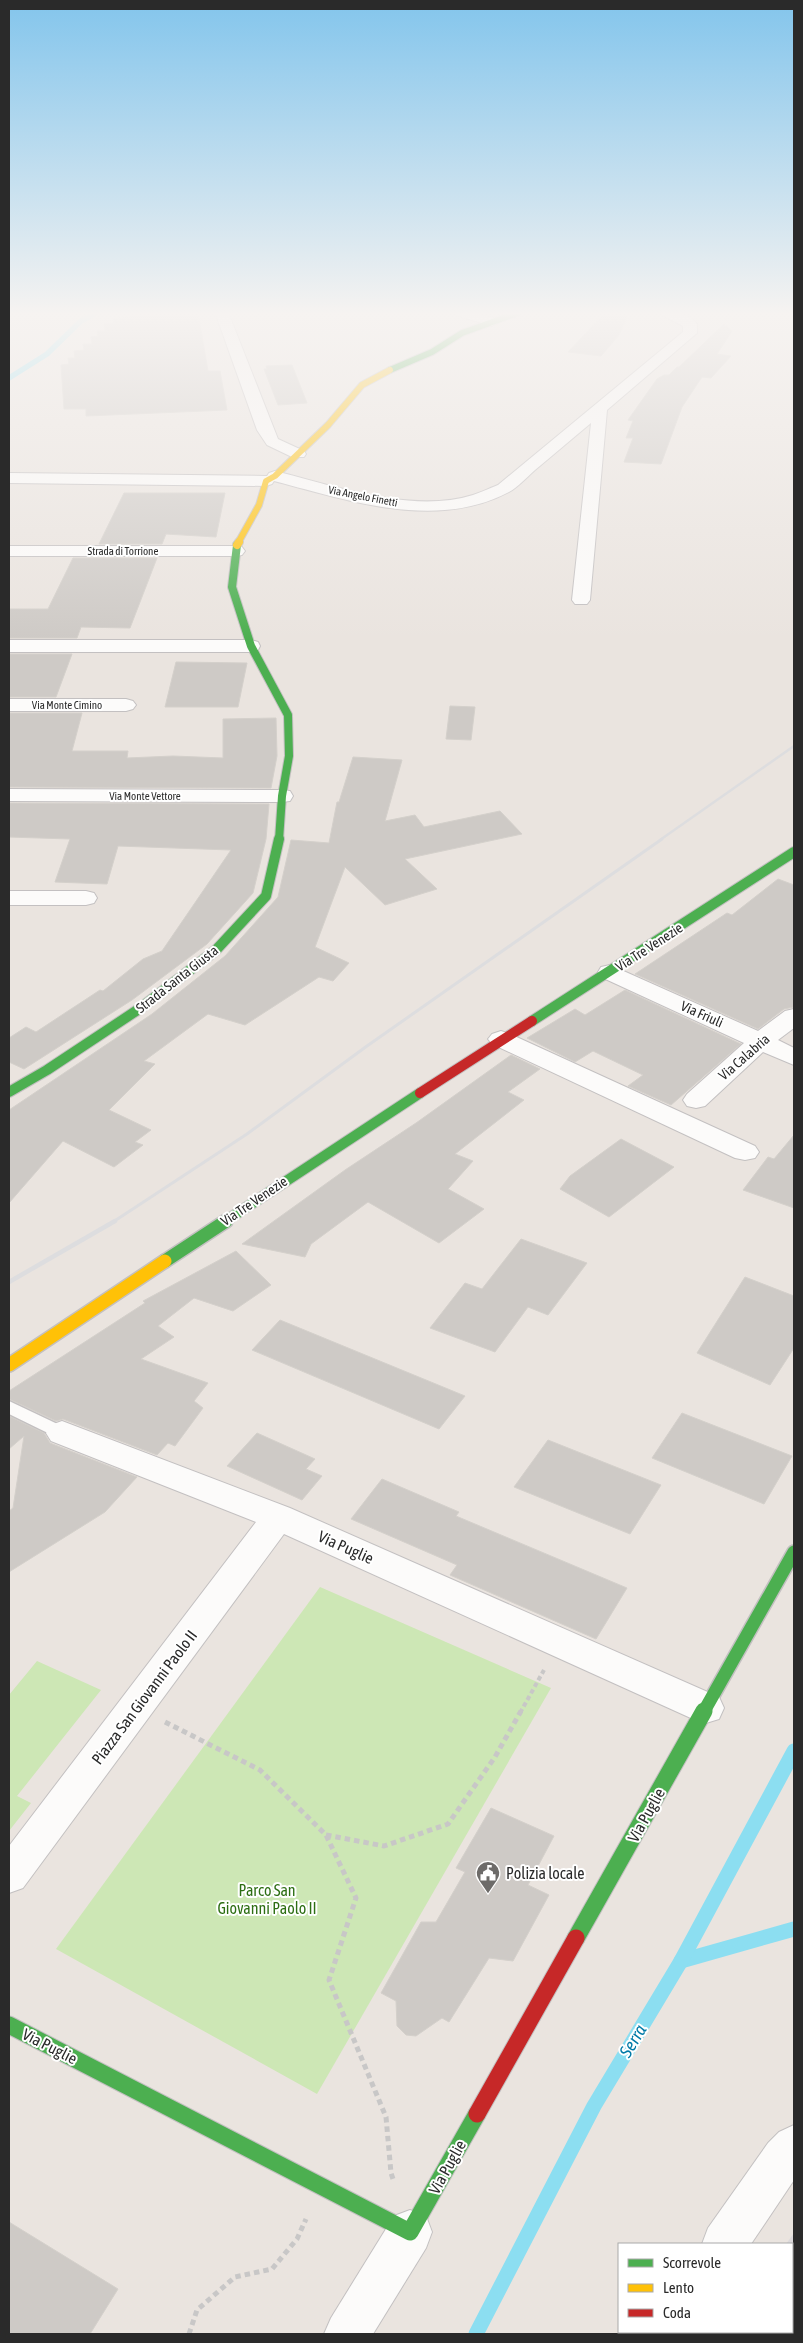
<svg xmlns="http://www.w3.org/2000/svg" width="803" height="2343" font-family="'Asap Condensed',sans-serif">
	<rect width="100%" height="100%" fill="#eae4df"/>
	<path fill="#dcd9db" d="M794 2233V2334H727L728 2332H792V2244H786Z"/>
	<g fill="#cde7b5">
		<path d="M320 1587 551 1688 317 2094 56 1949Z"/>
		<path d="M37 1661 101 1690 17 1796 31 1803 9 1831V1695Z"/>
	</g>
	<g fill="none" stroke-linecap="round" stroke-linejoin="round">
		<path stroke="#8cdef1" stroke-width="5.5" d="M9 378 47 354 81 321 97 312"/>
		<g stroke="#8cdef1" stroke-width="15">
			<path d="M681 1961 794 1929"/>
			<path d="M476 2334 594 2106 681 1961 794 1751"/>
		</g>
	</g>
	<g fill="#cecac6" stroke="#d4d0cb">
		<path d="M161 312H198L208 371H220L227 410 86 416V409H64L61 365 69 364 68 358H75L74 351 84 350 83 344H92L91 337 98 336 97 331H105L104 324H114L113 318 161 316Z"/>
		<path d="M605 313 628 315 619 335 601 356 568 352Z"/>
		<path d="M724 324 732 331 717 354 731 356 711 378 702 377 682 407 661 464 624 462 633 438H626L633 421 628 420 657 379 664 375H669L677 367H679Z"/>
		<path d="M292 365 307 403 278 405 264 369H267L266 366Z"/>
		<path d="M124 493H225L216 537 166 534 162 544H99Z"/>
		<path d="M73 558H157L130 628 81 627 77 638H9V609H48Z"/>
		<path d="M9 654H72L56 697H9Z"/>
		<path d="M176 662 247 663 238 707H165Z"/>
		<path d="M450 706 475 707 471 740 446 739Z"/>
		<path d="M9 713H82L72 751H128L127 758 173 756 223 758V719L276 718 277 756 271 788 9 787Z"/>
		<path d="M353 757 402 760 385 821 415 815 424 827 500 811 522 834 405 859 437 889 385 905 345 867 315 947 349 963 333 981 319 977 245 1025 208 1014 144 1061 155 1064 109 1110 151 1130 135 1142 143 1145 114 1167 63 1141 9 1203V1110L152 1014 225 956 278 897 291 840 329 843 337 802H339Z"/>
		<path d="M9 803 269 804 266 839 253 893 207 944 132 1000 24 1069 9 1062V1038L26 1027 36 1032 100 990 103 991 143 959 162 951 231 850 118 846 107 884 55 882 70 839 9 837Z"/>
		<path d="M778 879 794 885V1007L784 1009 758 1029 635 974 727 913 732 915Z"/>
		<path d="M625 990 741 1044 671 1105 628 1086 643 1075 593 1051 575 1062 527 1038 575 1009 585 1015Z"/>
		<path d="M511 1055 540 1069 508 1092 524 1100 455 1154 473 1161 448 1189 484 1209 439 1243 368 1202 311 1244 305 1257 242 1244 345 1170 416 1123Z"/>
		<path d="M794 1135V1208L743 1190 768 1157 774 1159Z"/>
		<path d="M621 1139 674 1167 609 1217 560 1189 570 1176Z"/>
		<path d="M521 1239 587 1263 548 1315 528 1307 495 1352 430 1328 465 1283 482 1289Z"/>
		<path d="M236 1251 271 1285 233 1311 194 1298 158 1326 174 1337 141 1359 208 1383 194 1401 203 1408 175 1446 168 1443 157 1455 63 1419 56 1421 9 1399V1391L145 1303 143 1301Z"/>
		<path d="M745 1277 794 1296V1348L770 1385 697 1353Z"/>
		<path d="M280 1320 465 1396 439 1429 252 1350Z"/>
		<path d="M682 1413 792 1456 764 1504 652 1458Z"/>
		<path d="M9 1416 44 1433 50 1443 137 1477 105 1512 9 1572V1511L13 1508 24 1436 9 1449Z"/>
		<path d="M257 1433 315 1459 306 1469 322 1476 302 1500 227 1466Z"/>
		<path d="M548 1440 661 1485 630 1534 514 1487Z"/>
		<path d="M382 1479 459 1512 456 1516 627 1588 596 1639 450 1575 457 1565 351 1519Z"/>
		<path d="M491 1808 554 1836 528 1885 549 1895 513 1961 489 1958 449 2022 442 2018 416 2036 406 2035 397 2026 396 2001 381 1993 421 1922H436L465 1872 456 1868Z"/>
		<path d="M9 2222 118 2289 90 2334H9Z"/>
	</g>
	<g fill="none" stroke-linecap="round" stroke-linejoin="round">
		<g stroke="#c3c0c1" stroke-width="3">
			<g id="lane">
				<path d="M9 1401 68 1429 71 1433 68 1437 62 1439 56 1437 9 1414Z"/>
				<path d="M794 2318V2334H780L781 2332H792V2319Z"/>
			</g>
		</g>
		<g stroke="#c3c0c1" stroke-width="2">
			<g id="street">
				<path d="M215 312H228L278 439 304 451 306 454 304 457H292L267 445 257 430Z"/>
				<path d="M453 312H473L497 319 499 322 492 326 455 315Z"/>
				<path d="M661 312C675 312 687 312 697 324V333L607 410 590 600 587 604H575L572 600 591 423C572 439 554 454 535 470 527 477 518 487 509 492 436 531 347 500 274 481L272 484 266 486 9 483V473L267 476 269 473 275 471C335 486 412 514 473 495 482 492 490 488 498 485L683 332V326L662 315Z"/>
				<path d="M9 546H236L242 547 245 551 242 555 236 556H9Z"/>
				<path d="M9 640H251L258 642 260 646 258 650 251 652H9Z"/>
				<path d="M9 699H126L133 701 136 705 133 709 126 711H9Z"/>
				<path d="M9 789 282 790 290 791 293 796 290 801 282 802 9 801Z"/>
				<path d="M9 891H86L94 893 97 898 94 903 86 905H9Z"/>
				<path d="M610 965 758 1031 785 1011 794 1009V1028L778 1040 794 1048V1065L763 1052 705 1106 696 1108 687 1106 683 1100 687 1094 744 1043 601 977 598 972 601 967Z"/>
				<path d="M501 1031 510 1034 755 1146 759 1152 755 1158 745 1160 735 1158 492 1044 488 1039 492 1034Z"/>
				<path d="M62 1421 290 1508 719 1697 724 1708 719 1719 706 1723 693 1719 284 1534 23 1888 9 1893V1846L256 1522 51 1441 46 1433 51 1425Z"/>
				<path d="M794 2125V2180L751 2244H702L708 2228 768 2143 779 2132Z"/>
				<path d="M410 2210 426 2216 432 2232 426 2248 373 2334H324L331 2318 394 2216Z"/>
				<path d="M654 2332H700L699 2334H653Z"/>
			</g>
		</g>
		<g stroke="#c3c0c1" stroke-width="8">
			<path id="fast-far4" d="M390 370 432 352 462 333 520 312"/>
		</g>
		<g stroke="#c3c0c1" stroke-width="10">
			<path id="fast-far3" d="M237 545 232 587 251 646 288 715 289 756 282 796 279 840"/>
		</g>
		<g stroke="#c3c0c1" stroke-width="12">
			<g id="fast-far2">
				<path d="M532 1021 794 852"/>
				<path d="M9 1092 47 1070 142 1007 216 950 266 896 279 839"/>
				<path d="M224 1222 420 1093"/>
			</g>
		</g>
		<g stroke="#c3c0c1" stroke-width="16">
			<g id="fast-far1">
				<path d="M165 1261 226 1221"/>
				<path d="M703 1713 794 1552"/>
			</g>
		</g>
		<g stroke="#c3c0c1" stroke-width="19">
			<g id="fast">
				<path d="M576 1938 704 1711"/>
				<path d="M9 2025 410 2232 477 2114"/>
			</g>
		</g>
		<g stroke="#c3c0c1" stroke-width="8">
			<path id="slow-far2" d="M238 543 259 505 266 481 275 476 328 425 362 385 390 370"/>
		</g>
		<g stroke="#c3c0c1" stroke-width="10">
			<path id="slow-far1" d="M237 545 239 542"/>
		</g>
		<g stroke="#c3c0c1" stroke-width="16">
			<path id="slow" d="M9 1365 165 1261"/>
		</g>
		<g stroke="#c3c0c1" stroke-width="12">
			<path id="jam-far1" d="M420 1093 532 1021"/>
		</g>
		<g stroke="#c3c0c1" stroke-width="19">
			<path id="jam" d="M477 2114 576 1938"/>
		</g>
		<path stroke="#c8c7c7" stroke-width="4" stroke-dasharray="4.5 3" stroke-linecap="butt" d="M520 1713 544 1670"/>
		<g stroke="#c8c7c7" stroke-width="5" stroke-dasharray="5.5 4" stroke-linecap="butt">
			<path d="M165 1722 260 1770 326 1835 356 1898 329 1980 386 2117 391 2173 394 2182"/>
			<path d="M326 1835 384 1846 448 1824 495 1757 521 1711"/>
			<path d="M189 2334 197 2310 235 2277 272 2269 297 2239 306 2219"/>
		</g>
		<use href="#lane" fill="#fcfbfa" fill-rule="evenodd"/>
		<use href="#street" fill="#fcfbfa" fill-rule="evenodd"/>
		<use href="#fast-far4" stroke="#4caf50" stroke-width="6"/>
		<use href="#fast-far3" stroke="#4caf50" stroke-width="8"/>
		<use href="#fast-far2" stroke="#4caf50" stroke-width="10"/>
		<use href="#fast-far1" stroke="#4caf50" stroke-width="13"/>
		<use href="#fast" stroke="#4caf50" stroke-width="17"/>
		<use href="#slow-far2" stroke="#ffc107" stroke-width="6"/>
		<use href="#slow-far1" stroke="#ffc107" stroke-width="8"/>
		<use href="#slow" stroke="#ffc107" stroke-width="13"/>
		<use href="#jam-far1" stroke="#c62828" stroke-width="10"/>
		<use href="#jam" stroke="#c62828" stroke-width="17"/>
		<path stroke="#dddddf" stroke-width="2.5" d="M660 840 794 746"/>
		<path stroke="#dddddf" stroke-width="3" d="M113 1222 247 1134 367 1046 662 839"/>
		<path stroke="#dddddf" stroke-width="4.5" d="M9 1282 115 1221"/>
	</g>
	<linearGradient id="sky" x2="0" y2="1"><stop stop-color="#83c5ec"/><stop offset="0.49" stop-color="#f6f3f1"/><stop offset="1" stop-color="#f6f3f1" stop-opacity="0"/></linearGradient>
	<rect width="803" height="640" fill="url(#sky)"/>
	<defs>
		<g id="civic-pin" transform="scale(1.25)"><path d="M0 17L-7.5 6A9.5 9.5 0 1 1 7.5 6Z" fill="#6d6b69" stroke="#fff"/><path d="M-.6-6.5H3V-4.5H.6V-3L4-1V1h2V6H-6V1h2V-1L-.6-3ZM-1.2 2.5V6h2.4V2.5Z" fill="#fff"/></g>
	</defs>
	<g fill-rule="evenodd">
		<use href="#civic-pin" x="488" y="1873"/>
	</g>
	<g text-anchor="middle" stroke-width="4" stroke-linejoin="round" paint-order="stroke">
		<g font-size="11" fill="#2a2a2a" stroke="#fff">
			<text transform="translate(363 496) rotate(11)" y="4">Via Angelo Finetti</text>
			<text x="123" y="555">Strada di Torrione</text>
			<text x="67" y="709">Via Monte Cimino</text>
			<text x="145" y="800">Via Monte Vettore</text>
		</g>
		<g font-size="14" fill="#2a2a2a" stroke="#fff">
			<text transform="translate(649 947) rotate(-33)" y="5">Via Tre Venezie</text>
			<text transform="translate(177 979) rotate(-38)" y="5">Strada Santa Giusta</text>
			<text transform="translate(702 1014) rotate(24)" y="5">Via Friuli</text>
			<text transform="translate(744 1057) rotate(-41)" y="5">Via Calabria</text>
			<text transform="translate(254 1201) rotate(-34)" y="5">Via Tre Venezie</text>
		</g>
		<g font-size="16" fill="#2a2a2a" stroke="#fff">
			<text transform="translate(346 1547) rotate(24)" y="6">Via Puglie</text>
			<text transform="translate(144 1697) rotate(-53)" y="6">Piazza San Giovanni Paolo II</text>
			<text transform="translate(646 1815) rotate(-61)" y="6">Via Puglie</text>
			<text transform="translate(50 2046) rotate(27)" y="6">Via Puglie</text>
			<text transform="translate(447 2167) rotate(-61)" y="6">Via Puglie</text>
		</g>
		<g font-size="16" fill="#2a2a2a" stroke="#fff" text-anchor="start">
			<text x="506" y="1879">Polizia locale</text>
		</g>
		<g font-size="16" fill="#2d6e13" stroke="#fff">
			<text x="267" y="1896">Parco San<tspan x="267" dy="18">Giovanni Paolo II</tspan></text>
		</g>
		<g font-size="18" font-style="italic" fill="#017aa7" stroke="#fff">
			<text transform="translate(633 2041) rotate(-59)" y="6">Serra</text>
		</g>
	</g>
	<rect width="803" height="2343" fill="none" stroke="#2a2a2a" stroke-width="20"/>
	<rect x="618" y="2243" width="175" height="90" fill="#ffffff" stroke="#aaaaaa"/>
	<rect x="628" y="2259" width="25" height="8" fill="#4caf50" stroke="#aaaaaa"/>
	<text x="663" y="2268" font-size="15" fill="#2a2a2a">Scorrevole</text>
	<rect x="628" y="2284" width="25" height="8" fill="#ffc107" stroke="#aaaaaa"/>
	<text x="663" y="2293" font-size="15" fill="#2a2a2a">Lento</text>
	<rect x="628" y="2309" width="25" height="8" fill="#c62828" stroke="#aaaaaa"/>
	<text x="663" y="2318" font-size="15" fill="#2a2a2a">Coda</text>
</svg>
